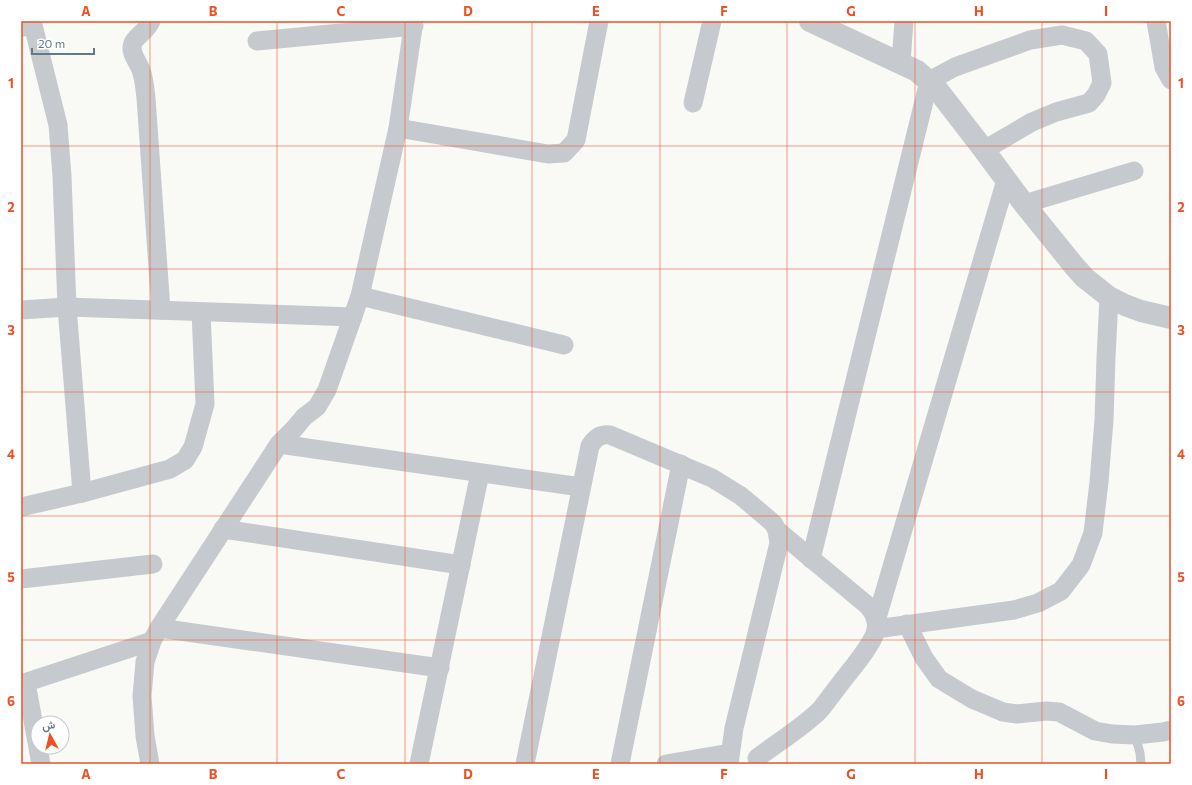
<svg xmlns="http://www.w3.org/2000/svg" width="1192" height="785" font-family="Commissioner,Vazirmatn,sans-serif">
	<rect width="100%" height="100%" fill="#f9f9f6"/>
	<g fill="none" stroke-linecap="round" stroke-linejoin="round">
		<path stroke="#c6cace" stroke-width="9" d="M1135 735 1140 753 1141 764"/>
		<g stroke="#c6cace" stroke-width="19">
			<path d="M32 21 58 125 62 176 67 307 82 493"/>
			<path d="M151 21C147 31 136 36 133 43 129 53 138 61 141 70 144 78 145 89 146 98L161 310"/>
			<path d="M1156 21 1164 67 1171 80"/>
			<path d="M257 41 414 26"/>
			<path d="M901 63 904 21"/>
			<path d="M693 103 712 21"/>
			<path d="M398 128 548 154 564 153 576 140 599 21"/>
			<path d="M1024 204 1134 171"/>
			<path d="M360 296 564 345"/>
			<path d="M21 310 67 307 353 317"/>
			<path d="M279 444 581 487"/>
			<path d="M21 507 82 493 170 469 185 460 193 447 205 404 201 312"/>
			<path d="M223 529 461 565"/>
			<path d="M811 559 929 81 955 67 1030 40 1062 35 1086 41 1098 54 1102 83 1096 95 1089 103 1056 112 1032 122 984 150"/>
			<path d="M21 579 153 564"/>
			<path d="M876 621 1006 180"/>
			<path d="M907 624 924 658 939 679 972 699 1003 712 1017 714 1046 711 1059 712 1095 731 1112 734 1135 735 1163 732 1171 730"/>
			<path d="M159 628 440 668"/>
			<path d="M876 629 1014 610 1038 603 1061 591 1081 565 1093 533 1099 482 1104 420 1106 358 1109 297"/>
			<path d="M26 683 41 764"/>
			<path d="M21 684 152 641"/>
			<path d="M757 758C777 743 800 729 818 712 825 705 831 695 837 688 847 674 873 645 876 630 878 620 874 612 867 605L777 530"/>
			<path d="M150 764 145 736 142 696 145 662 152 641 159 628 279 444 294 429 304 417 317 407 327 390 360 296 398 128 414 21"/>
			<path d="M419 764 480 473"/>
			<path d="M525 764 590 446C595 438 600 434 610 435L712 478 741 496 773 523 777 530 779 543 734 728 729 764"/>
			<path d="M620 764 681 464"/>
			<path d="M666 764 730 753"/>
		</g>
		<g stroke="#c6cace" stroke-width="22">
			<path d="M810 21 917 71 937 89 984 150 1024 204 1075 267 1085 278 1109 297 1125 305 1141 311 1171 318"/>
			<path d="M21 26 27 21"/>
		</g>
	</g>
	<path fill="none" stroke="#ed5022" stroke-width="1" stroke-opacity="0.55" d="M150 21V764M277 21V764M405 21V764M532 21V764M660 21V764M787 21V764M915 21V764M1042 21V764M21 146H1171M21 269H1171M21 392H1171M21 516H1171M21 640H1171"/>
	<rect width="1192" height="785" fill="none" stroke="#ffffff" stroke-width="44"/>
	<g transform="translate(50 735) rotate(352)"><circle r="19" fill="#ffffff" stroke="#c2c9d0"/>
	<path d="M0-3L7 15L0 10L-7 15Z" fill="#ed5022"/>
	<text y="-6" font-size="11" font-weight="bold" text-anchor="middle" fill="#667989">ش</text>
	</g>
	<path d="M32 48v6h62v-6" fill="none" stroke="#667989" stroke-width="2"/>
	<text x="38" y="48" font-size="12" fill="#667989" stroke="#ffffff" stroke-width="3" paint-order="stroke">20 m</text>
	<rect x="22" y="22" width="1148" height="741" fill="none" stroke="#ed5022" stroke-width="1.5"/>
	<g font-size="13" text-anchor="middle" font-weight="bold" fill="#ed5022">
		<text x="86" y="16">A</text>
		<text x="213" y="16">B</text>
		<text x="341" y="16">C</text>
		<text x="468" y="16">D</text>
		<text x="596" y="16">E</text>
		<text x="724" y="16">F</text>
		<text x="851" y="16">G</text>
		<text x="979" y="16">H</text>
		<text x="1106" y="16">I</text>
		<text x="11" y="88">1</text>
		<text x="1181" y="88">1</text>
		<text x="11" y="212">2</text>
		<text x="1181" y="212">2</text>
		<text x="11" y="335">3</text>
		<text x="1181" y="335">3</text>
		<text x="11" y="459">4</text>
		<text x="1181" y="459">4</text>
		<text x="11" y="582">5</text>
		<text x="1181" y="582">5</text>
		<text x="11" y="706">6</text>
		<text x="1181" y="706">6</text>
		<text x="86" y="779">A</text>
		<text x="213" y="779">B</text>
		<text x="341" y="779">C</text>
		<text x="468" y="779">D</text>
		<text x="596" y="779">E</text>
		<text x="724" y="779">F</text>
		<text x="851" y="779">G</text>
		<text x="979" y="779">H</text>
		<text x="1106" y="779">I</text>
	</g>
</svg>
